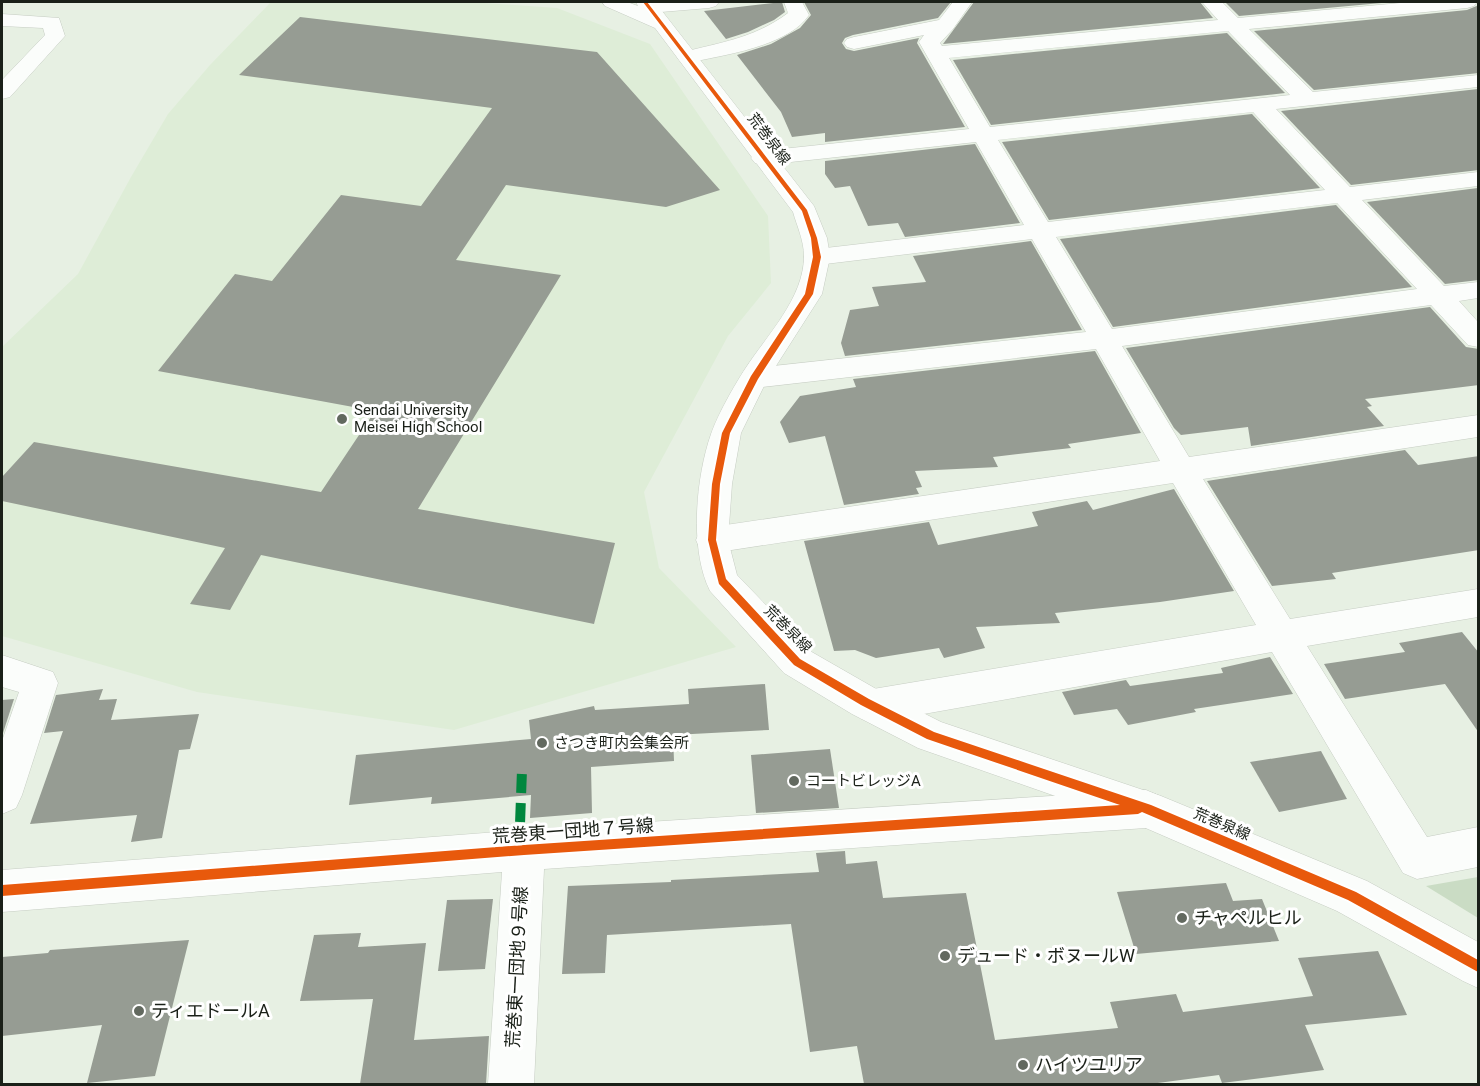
<svg xmlns="http://www.w3.org/2000/svg" width="1480" height="1086" font-family="Roboto,'Noto Sans JP',sans-serif">
	<rect width="100%" height="100%" fill="#e7f0e3"/>
	<path fill="#deedd7" d="M271 2H470L557 8 650 44 768 216 771 283 728 336 644 492 659 568 736 647 454 730 197 692 2 636V347L78 274 131 177 168 114 210 65Z"/>
	<path fill="#cadcc4" d="M1478 877V918L1426 886Z"/>
	<g fill="#969c93">
		<path d="M782 2 785 12 774 20 748 32 726 39 704 11Z"/>
		<path d="M804 2H951L938 18 853 35 845 38 842 43 846 49 854 51 919 38 917 43 965 127 825 142V133L792 137 781 112 737 55 771 44 800 28 811 15Z"/>
		<path d="M974 2H1200L1213 18 943 44Z"/>
		<path d="M1225 2H1392L1239 16Z"/>
		<path d="M1479 5V73L1314 90 1254 31 1467 10Z"/>
		<path d="M300 17 597 52 720 190 666 207 506 185 456 260 561 275 418 509 615 543 594 624 261 555 230 610 190 604 225 548 2 501V477L34 442 321 492 375 411 158 371 235 274 272 281 341 195 421 206 492 108 239 75Z"/>
		<path d="M1227 33 1285 93 991 125 953 60Z"/>
		<path d="M1478 89 1479 170 1351 185 1281 111Z"/>
		<path d="M1252 114 1320 188 1049 220 1002 142Z"/>
		<path d="M975 144 1020 223 905 237 898 223 868 226 850 186 835 188 825 174V161Z"/>
		<path d="M1478 188 1479 280 1445 284 1367 202Z"/>
		<path d="M1336 205 1412 287 1113 327 1060 239Z"/>
		<path d="M1031 241 1082 330 845 356 841 343 850 310 879 306 872 287 926 282 913 256Z"/>
		<path d="M1430 307 1466 347 1479 349V385L1365 399 1372 406 1367 407 1384 426 1251 446 1248 427 1181 435 1174 428 1126 348Z"/>
		<path d="M1095 351 1141 433 1068 444 1071 448 993 457 998 467 915 471 922 487 916 488 919 494 844 505 825 436 789 443 780 422 800 396 856 387 853 379Z"/>
		<path d="M1405 450 1418 465 1479 456V550L1332 573 1336 579 1272 586 1207 481Z"/>
		<path d="M1174 489 1234 591 1160 602 1055 613 1060 623 976 627 985 648 944 658 939 648 876 658 855 650 834 651 804 541 929 522 938 545 1038 526 1032 512 1087 501 1093 510Z"/>
		<path d="M1462 632 1479 653V733L1445 684 1345 699 1324 664 1405 652 1399 643Z"/>
		<path d="M1270 657 1293 694 1194 709 1196 712 1128 725 1117 709 1074 715 1062 692 1126 680 1130 686 1223 673 1221 668Z"/>
		<path d="M765 684 769 730 673 735 674 761 591 767 592 813 530 818 531 795 431 804 432 797 349 805 356 755 531 739 529 720 594 706 595 710 689 704 688 689Z"/>
		<path d="M103 689 99 700 117 699 111 720 199 714 190 749 179 750 162 838 131 842 137 815 30 824 63 731 44 733 56 695Z"/>
		<path d="M14 699 2 736V700Z"/>
		<path d="M830 749 839 808 756 813 751 755Z"/>
		<path d="M1321 751 1347 799 1279 812 1250 762Z"/>
		<path d="M845 851 846 864 877 861 883 898 966 893 995 1040 1118 1028 1110 1002 1176 994 1183 1012 1313 996 1298 958 1378 951 1407 1015 1305 1025 1324 1070 1222 1083 1219 1075 1150 1084H864L857 1046 810 1052 791 924 607 935 605 973 562 974 568 886 671 882V880L819 872 816 853Z"/>
		<path d="M1226 883 1233 901 1262 899 1279 941 1136 954 1117 892Z"/>
		<path d="M493 899 485 969 438 971 447 900Z"/>
		<path d="M361 933 358 947 426 943 414 1040 489 1036 486 1084H360L373 999 300 1001 314 935Z"/>
		<path d="M189 940 155 1076 87 1083 102 1025 2 1036V957L48 953 50 950Z"/>
	</g>
	<g fill="none" stroke-linecap="round" stroke-linejoin="round">
		<g stroke="#c6cdc3" stroke-width="1">
			<g id="street">
				<path d="M647 2H719L716 6 709 8 649 13 642 11 639 7 642 3Z"/>
				<path d="M784 2H802L809 15C787 47 723 55 687 63L680 61 677 57 680 53C721 42 753 39 788 13Z"/>
				<path d="M953 2H972L953 29 940 43 942 46 1218 20 1202 2H1222L1238 18 1411 2H1477L1474 6 1467 8 1249 29 1313 92 1478 75V87L1276 109 1350 187 1478 172V186L1362 200 1444 286 1478 282V298L1459 301 1478 322V347L1468 345 1431 305 1122 346 1189 457 1478 415V437L1203 479 1290 619 1478 589V617L1307 646 1427 837 1478 827V867L1417 879 1403 873 1272 652 873 723 860 718 854 706 860 694 873 689 1256 625 1173 483 712 553 700 549 696 540 700 531 712 527 1160 461 1096 349 754 388 744 385 740 378 744 371 754 368 1086 332 1032 239 817 265 808 263 804 257 808 251 817 249 1024 225 976 142 763 165 755 163 751 158 755 153 763 151 969 129 919 42 924 35 854 49 847 47 844 43 847 39 854 37 939 20ZM1228 31 1290 95 990 127 949 58ZM1253 112 1325 190 1048 222 998 140ZM1337 203 1417 289 1112 329 1056 237Z"/>
				<path d="M2 14 59 18 65 36 10 97 2 99V80L45 35 43 28 2 26Z"/>
				<path d="M2 655 53 672 58 683 22 795 16 808 2 814V741L19 692 2 687Z"/>
				<path d="M1146 790 1160 796 1166 809 1160 822 1146 828 544 869 534 1084H488L502 872 2 912V870L524 830Z"/>
			</g>
		</g>
		<g stroke="#c6cdc3" stroke-width="1">
			<path id="secondary" d="M602 2H627L638 6 636 2H655L814 206 827 238 830 257 822 294 767 380 741 433 732 484 728 540 737 575 810 651 878 690 941 722 1161 796 1367 881 1478 942V988L1463 981 1337 911 1141 826 918 748 852 714 784 673 710 591C689 549 696 477 711 434 718 414 734 386 745 369 767 335 804 298 804 256 804 241 797 226 793 212L655 28 605 6Z"/>
		</g>
		<use href="#street" fill="#fbfdfb" fill-rule="evenodd"/>
		<use href="#secondary" fill="#fbfdfb" fill-rule="evenodd"/>
		<path stroke="#00873e" stroke-width="10" stroke-dasharray="19 10" stroke-linecap="butt" d="M519 851 522 770"/>
		<g stroke="#fff" stroke-width="4">
			<path id="cycleway" d="M643 2H647L807 210 817 238 821 257 813 294 758 379 730 433 720 484 716 540 726 579 800 659 869 699 934 732 1151 805 1356 892 1478 960V972L1348 900 1142 812 1138 814 524 855 2 896V885L524 845 1120 805 927 739 861 705 794 665 719 584 708 540 712 484 722 433 751 376 805 294 813 257 811 238 802 211Z"/>
		</g>
		<use href="#cycleway" fill="#e8590c" fill-rule="evenodd"/>
	</g>
	<g fill="#62695f" stroke="#fff" stroke-width="2">
		<circle cx="342" cy="419" r="6"/>
		<circle cx="542" cy="743" r="6"/>
		<circle cx="794" cy="781" r="6"/>
		<circle cx="1182" cy="918" r="6"/>
		<circle cx="945" cy="956" r="6"/>
		<circle cx="139" cy="1011" r="6"/>
		<circle cx="1023" cy="1065" r="6"/>
	</g>
	<g text-anchor="middle" stroke-width="6" stroke-linejoin="round" paint-order="stroke">
		<g font-size="15" fill="#1a2018" stroke="#fff">
			<text transform="translate(769 139) rotate(53)" y="5">荒巻泉線</text>
			<text transform="translate(788 629) rotate(45)" y="5">荒巻泉線</text>
			<text transform="translate(1222 824) rotate(23)" y="5">荒巻泉線</text>
		</g>
		<g font-size="15" fill="#1a2018" stroke="#fff" text-anchor="start">
			<text x="354" y="415">Sendai University<tspan x="354" dy="17">Meisei High School</tspan></text>
			<text x="554" y="748">さつき町内会集会所</text>
			<text x="806" y="786">コートビレッジA</text>
		</g>
		<g font-size="18" fill="#1a2018" stroke="#fff">
			<text transform="translate(573 831) rotate(-4)" y="6">荒巻東一団地７号線</text>
			<text transform="translate(517 967) rotate(-87)" y="6">荒巻東一団地９号線</text>
		</g>
		<g font-size="18" fill="#1a2018" stroke="#fff" text-anchor="start">
			<text x="1194" y="924">チャペルヒル</text>
			<text x="957" y="962">デュード・ボヌールW</text>
			<text x="151" y="1017">ティエドールA</text>
			<text x="1035" y="1071">ハイツユリア</text>
		</g>
	</g>
	<rect width="1480" height="1086" fill="none" stroke="#1a2018" stroke-width="6"/>
</svg>
